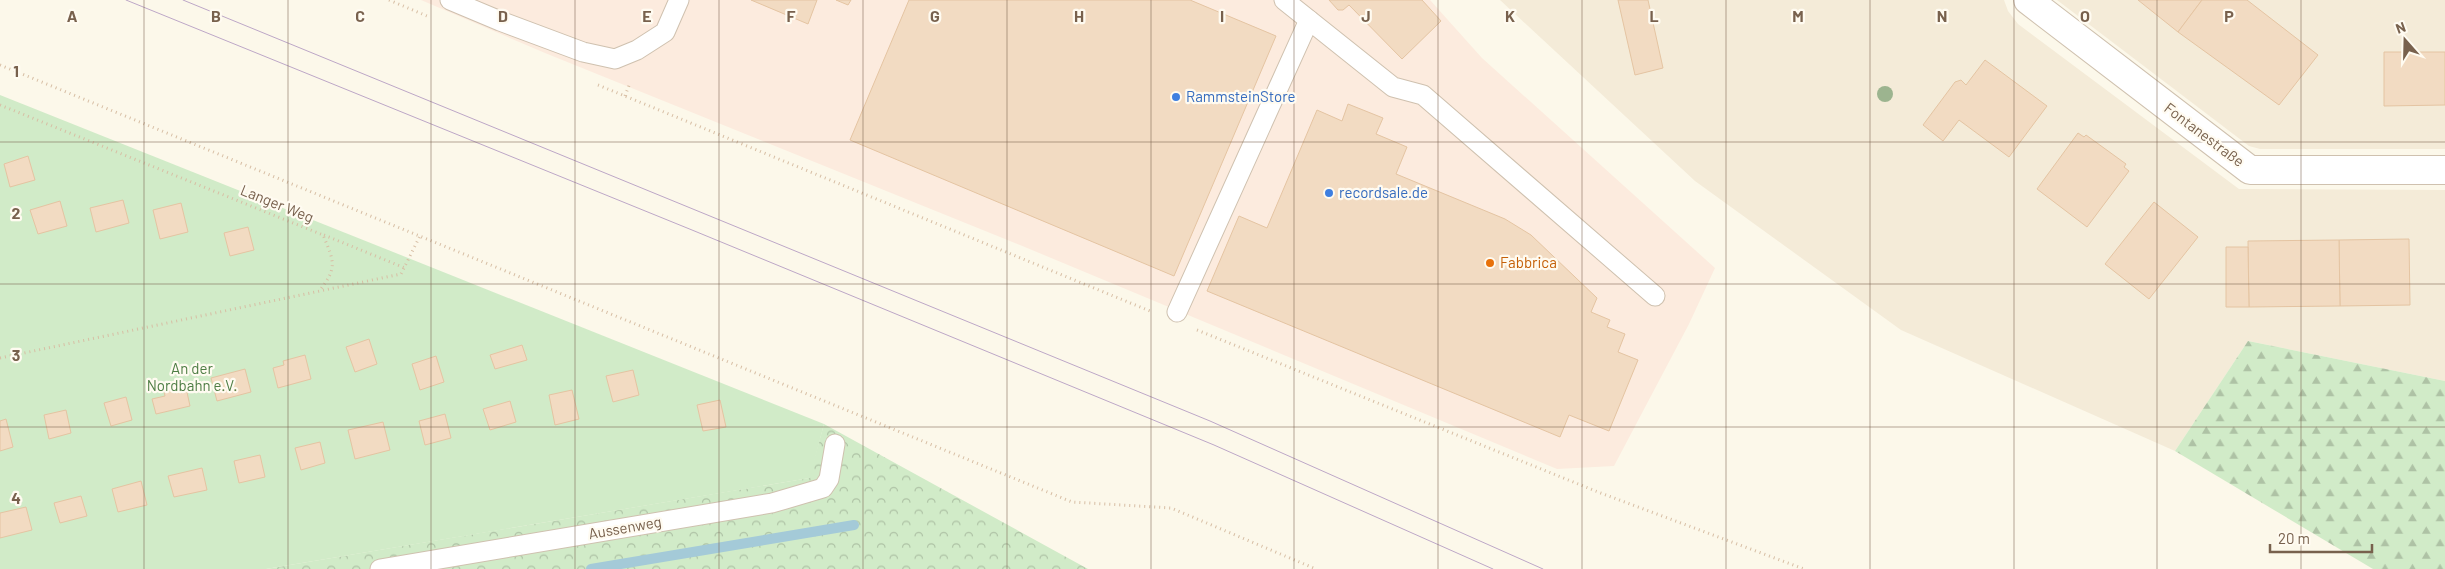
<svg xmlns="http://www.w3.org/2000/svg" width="2445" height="569" font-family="Barlow,sans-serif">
	<defs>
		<pattern id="forest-firs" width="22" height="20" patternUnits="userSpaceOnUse" patternTransform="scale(1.25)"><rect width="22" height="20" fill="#d1ebc8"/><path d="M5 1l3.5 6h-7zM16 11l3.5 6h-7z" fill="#aec2a5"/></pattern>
		<pattern id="park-crowns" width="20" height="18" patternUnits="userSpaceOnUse" patternTransform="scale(1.25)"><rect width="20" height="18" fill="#d1ebc8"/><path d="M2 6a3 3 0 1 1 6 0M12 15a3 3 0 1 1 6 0" fill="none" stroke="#aec2a5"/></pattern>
	</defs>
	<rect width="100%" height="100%" fill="#fcf8ea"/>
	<g fill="#f4ebd8">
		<path d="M1500 0H2004L2008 11 2018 24 2239 189 2445 190V381L2248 341 2175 451 1901 330 1695 181Z"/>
		<path d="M2057 0H2445V149H2260L2249 146Z"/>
	</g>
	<path fill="#fcebde" d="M421 0H1430L1482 58 1715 268 1689 324 1614 466 1557 469 1020 245 545 53Z"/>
	<path fill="url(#forest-firs)" d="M2248 341 2445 381V569H2373L2175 451Z"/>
	<path fill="url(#park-crowns)" d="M824 424 1088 569H266L809 478Z"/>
	<path fill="#d1ebc8" d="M0 95 824 424 810 478 266 569H0Z"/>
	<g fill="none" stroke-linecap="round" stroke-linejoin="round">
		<path stroke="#a4cad8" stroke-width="10" d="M591 569 854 525"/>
	</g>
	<g fill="#f2dbc2" stroke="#e4c4a2">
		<path d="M751 0H817L808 24Z"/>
		<path d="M836 0H851L848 5Z"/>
		<path d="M909 0H1190L1276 36 1174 276 850 140Z"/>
		<path d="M1329 0H1422L1441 21 1402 59 1349 5 1343 10H1338Z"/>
		<path d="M1618 0H1648L1663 68 1635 75Z"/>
		<path d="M2138 0H2202L2178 32Z"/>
		<path d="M2202 0H2247L2318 55 2279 105 2178 32Z"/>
		<path d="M2384 52H2445V105L2384 106Z"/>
		<path d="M1985 60 2047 106 2009 157 1959 120 1943 141 1923 125 1955 82 1961 80 1966 85Z"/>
		<path d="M1348 104 1383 118 1376 134 1407 147 1396 174 1505 219 1531 235 1597 298 1591 312 1610 320 1607 327 1625 334 1618 352 1638 360 1609 431 1569 415 1560 437 1207 291 1239 216 1267 228 1317 110 1342 121Z"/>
		<path d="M2078 133 2084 137 2086 135 2126 164 2124 167 2129 171 2087 227 2037 189Z"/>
		<path d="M28 156 35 180 10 187 4 164Z"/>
		<path d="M123 200 129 223 96 232 90 208Z"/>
		<path d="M60 201 67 226 38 234 30 210Z"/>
		<path d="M2154 202 2198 237 2149 299 2105 264Z"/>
		<path d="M181 203 188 232 160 239 153 210Z"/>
		<path d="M248 227 254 250 230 256 224 233Z"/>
		<path d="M2409 239 2410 305 2340 306 2339 240Z"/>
		<path d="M2339 240 2340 306 2249 307 2248 241Z"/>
		<path d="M2226 247H2248L2249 307H2226Z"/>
		<path d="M369 339 377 364 355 372 346 347Z"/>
		<path d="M522 345 527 360 495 369 490 355Z"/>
		<path d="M305 355 311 379 278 388 273 368 284 365 283 361Z"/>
		<path d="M436 356 444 382 420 390 412 364Z"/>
		<path d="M245 369 251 392 217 401 211 378Z"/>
		<path d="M633 370 639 395 613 402 606 376Z"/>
		<path d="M185 383 190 406 156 414 152 399 165 396 163 388Z"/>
		<path d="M572 390 579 419 555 425 549 395Z"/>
		<path d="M126 397 132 420 111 426 104 403Z"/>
		<path d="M720 400 726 427 703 431 697 405Z"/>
		<path d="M510 401 516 422 490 430 483 409Z"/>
		<path d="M66 410 71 433 49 439 44 415Z"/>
		<path d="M445 414 451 438 425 445 419 421Z"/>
		<path d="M6 419 13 447 0 451V421Z"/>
		<path d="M383 422 390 450 355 459 348 430Z"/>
		<path d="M320 442 325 463 301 470 295 448Z"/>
		<path d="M260 455 265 477 239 483 234 461Z"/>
		<path d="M202 468 207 490 174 497 168 476Z"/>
		<path d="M141 481 147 505 118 512 112 489Z"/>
		<path d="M81 496 87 516 60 523 54 503Z"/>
		<path d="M26 507 32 530 0 538V513Z"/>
	</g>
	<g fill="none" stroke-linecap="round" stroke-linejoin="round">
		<g stroke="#cfc1af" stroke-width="21">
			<g id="lane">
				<path d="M450 0 500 21 583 52 615 59 637 50 665 32 679 0"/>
				<path d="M1284 0 1393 87 1423 95 1655 296"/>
				<path d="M1177 312 1309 20"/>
				<path d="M380 569 772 503 823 488 829 479 835 444"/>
			</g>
		</g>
		<g stroke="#cfc1af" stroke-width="30">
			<path id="street" d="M2028 0 2250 170H2445"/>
		</g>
		<g stroke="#d7bea4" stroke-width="3" stroke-dasharray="1 4" stroke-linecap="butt">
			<path d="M389 0 427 16"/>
			<path d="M0 65 1072 502 1171 508 1316 569"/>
			<path d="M598 85 1150 311"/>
			<path d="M625 96 630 83"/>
			<path d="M0 105 323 235C334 261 338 268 319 291"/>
			<path d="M324 235 405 268"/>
			<path d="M1197 330 1598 492 1804 569"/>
			<path d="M0 358 401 274 420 236"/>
		</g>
		<use href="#lane" stroke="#fff" stroke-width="19"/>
		<use href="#street" stroke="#fff" stroke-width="28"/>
		<g stroke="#bda7c7" stroke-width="1">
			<path d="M126 0 692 230 1214 445 1493 569"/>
			<path d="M183 0 1210 421 1543 569"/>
		</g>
	</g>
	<circle fill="#9cb48f" cx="1885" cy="94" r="8"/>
	<path fill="none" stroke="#78614d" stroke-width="1" stroke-opacity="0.55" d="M144 0V569M288 0V569M431 0V569M575 0V569M719 0V569M863 0V569M1007 0V569M1151 0V569M1294 0V569M1438 0V569M1582 0V569M1726 0V569M1870 0V569M2014 0V569M2157 0V569M2301 0V569M0 142H2445M0 284H2445M0 427H2445"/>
	<g fill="#3f7fe0" stroke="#fffbf1" stroke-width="2">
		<circle cx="1176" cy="97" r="5"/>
		<circle cx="1329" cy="193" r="5"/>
	</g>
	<circle fill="#e8710a" stroke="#fffbf1" stroke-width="2" cx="1490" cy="263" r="5"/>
	<g text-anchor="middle" stroke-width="4.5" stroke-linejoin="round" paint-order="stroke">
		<g font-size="15" fill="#366cbe" stroke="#fffbf1" text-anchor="start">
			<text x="1186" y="102">RammsteinStore</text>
			<text x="1339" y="198">recordsale.de</text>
		</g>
		<g font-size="15" fill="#78614d" stroke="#fffbf1">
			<text transform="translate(2204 135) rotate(37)" y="5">Fontanestraße</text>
			<text transform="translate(277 204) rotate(22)" y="5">Langer Weg</text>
			<text transform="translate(625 528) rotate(-10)" y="5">Aussenweg</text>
		</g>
		<g font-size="15" fill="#c56008" stroke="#fffbf1" text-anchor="start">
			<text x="1500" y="268">Fabbrica</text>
		</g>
		<g font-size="15" fill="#4e7d44" stroke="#fffbf1">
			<text x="192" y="374">An der<tspan x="192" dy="17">Nordbahn e.V.</tspan></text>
		</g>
	</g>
	<g font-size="16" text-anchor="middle" font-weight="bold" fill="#78614d" stroke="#fffbf1" stroke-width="4.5" stroke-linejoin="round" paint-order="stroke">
		<text x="72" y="22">A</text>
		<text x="216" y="22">B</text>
		<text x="360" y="22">C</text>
		<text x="503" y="22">D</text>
		<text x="647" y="22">E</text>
		<text x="791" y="22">F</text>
		<text x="935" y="22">G</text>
		<text x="1079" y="22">H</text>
		<text x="1222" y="22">I</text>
		<text x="1366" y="22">J</text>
		<text x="1510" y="22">K</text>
		<text x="1654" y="22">L</text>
		<text x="1798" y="22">M</text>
		<text x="1942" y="22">N</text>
		<text x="2085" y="22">O</text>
		<text x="2229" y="22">P</text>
		<text x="16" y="77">1</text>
		<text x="16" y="219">2</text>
		<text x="16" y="361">3</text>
		<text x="16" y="504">4</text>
	</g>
	<g transform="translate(2405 40) rotate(340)" stroke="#fffbf1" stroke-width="4" paint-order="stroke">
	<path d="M0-4L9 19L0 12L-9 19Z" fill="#78614d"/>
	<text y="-8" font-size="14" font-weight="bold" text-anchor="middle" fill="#78614d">N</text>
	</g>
	<path d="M2270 544v8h102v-8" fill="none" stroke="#78614d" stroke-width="2.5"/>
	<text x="2278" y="544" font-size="15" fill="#78614d" stroke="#fffbf1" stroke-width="4" paint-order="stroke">20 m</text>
</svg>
